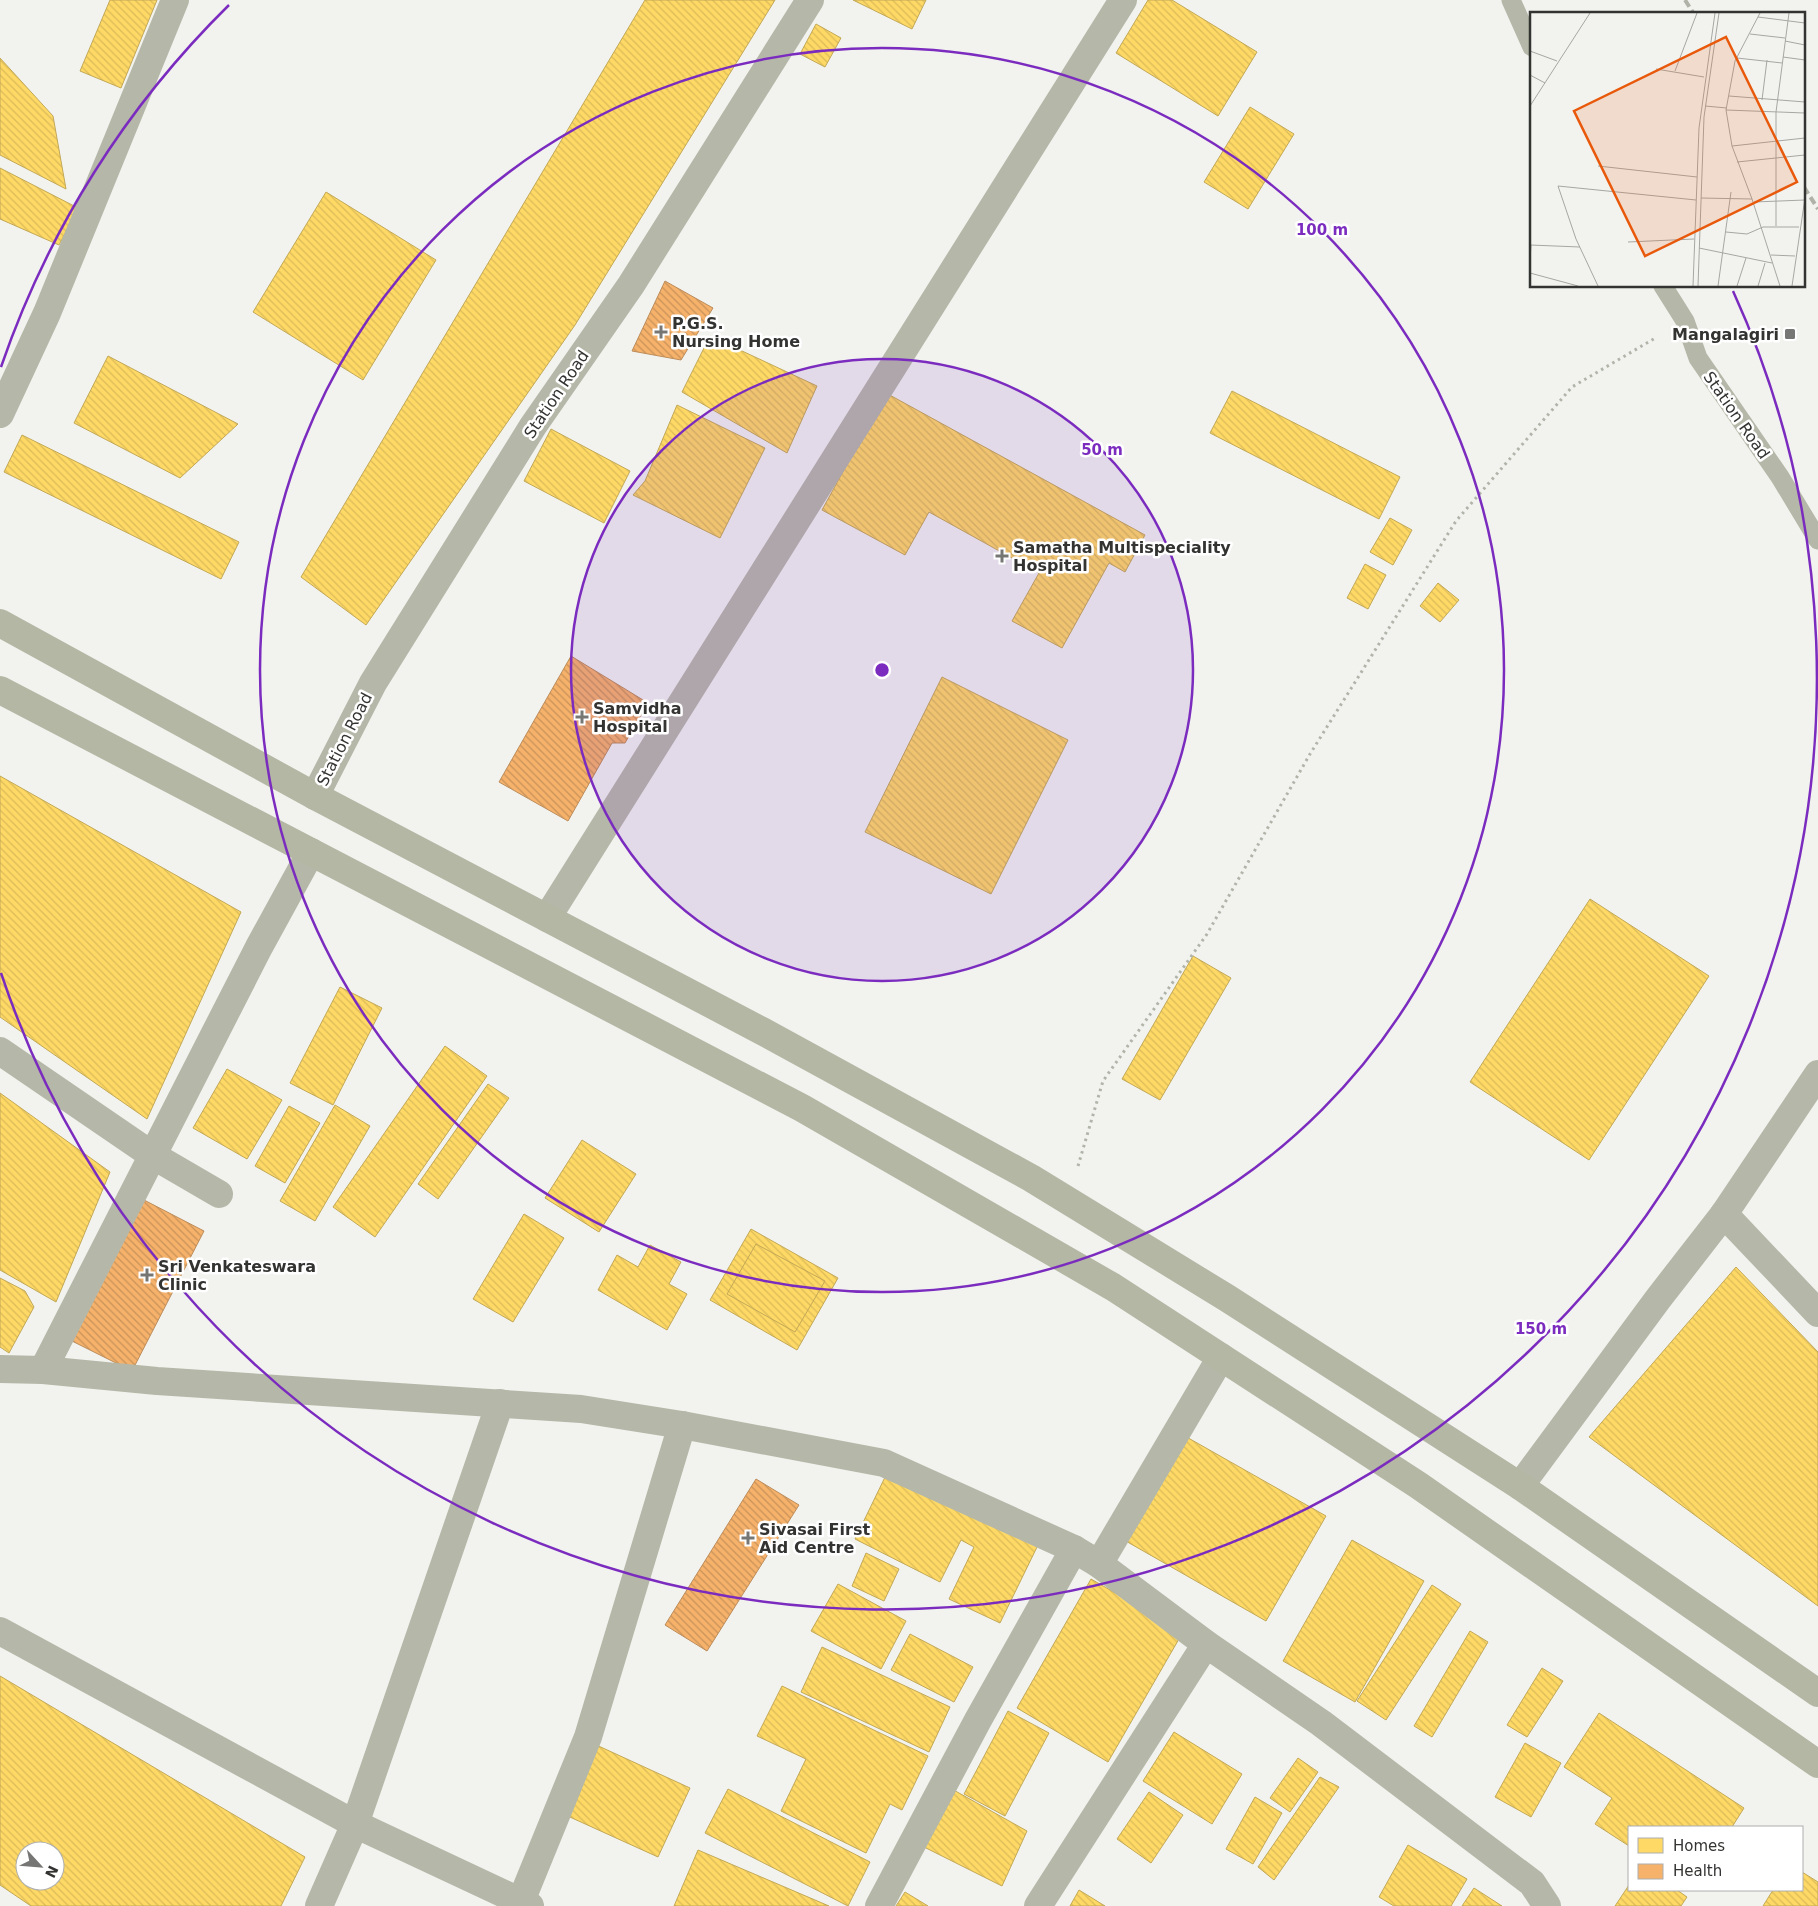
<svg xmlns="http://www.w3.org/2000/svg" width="1818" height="1906" font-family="'DejaVu Sans',sans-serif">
	<defs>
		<pattern id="homes-back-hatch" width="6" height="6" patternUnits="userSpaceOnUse" patternTransform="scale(1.25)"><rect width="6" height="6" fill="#ffd966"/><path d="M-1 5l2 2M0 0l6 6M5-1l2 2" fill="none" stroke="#dbbb59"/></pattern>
		<pattern id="health-back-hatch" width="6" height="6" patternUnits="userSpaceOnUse" patternTransform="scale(1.25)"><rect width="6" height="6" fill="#f6b26b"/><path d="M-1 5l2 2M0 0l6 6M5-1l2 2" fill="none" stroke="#c89259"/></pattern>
	</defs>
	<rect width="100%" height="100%" fill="#f2f3ef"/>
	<g fill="url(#homes-back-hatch)" stroke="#c2a856" fill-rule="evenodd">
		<path d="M110 0H157L121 88 80 71Z"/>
		<path d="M645 0H775L575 325 366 625 301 577Z"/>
		<path d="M853 0H926L912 29Z"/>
		<path d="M1148 0H1172L1257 52 1218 116 1116 53Z"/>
		<path d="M816 24 841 38 825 67 800 54Z"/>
		<path d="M0 58 53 116 66 189 0 155Z"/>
		<path d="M1250 107 1294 134 1248 209 1204 182Z"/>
		<path d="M0 168 78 208 59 245 0 219Z"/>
		<path d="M326 192 436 260 363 380 253 312Z"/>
		<path d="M710 336 817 386 787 453 682 392Z"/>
		<path d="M108 356 238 424 180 478 74 423Z"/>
		<path d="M1232 391 1400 477 1379 519 1210 433Z"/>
		<path d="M886 393 1145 535 1125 572 1109 563 1062 648 1012 621 1039 573 929 512 905 555 822 510Z"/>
		<path d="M677 405 765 448 720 538 633 495 645 481Z"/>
		<path d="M551 429 630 471 604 523 524 481Z"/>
		<path d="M22 435 239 542 221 579 4 472Z"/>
		<path d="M1390 518 1412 530 1393 565 1370 552Z"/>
		<path d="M1365 564 1386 575 1368 609 1347 598Z"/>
		<path d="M1438 583 1459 600 1440 622 1420 606Z"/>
		<path d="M942 677 1068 740 991 894 865 832Z"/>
		<path d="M0 776 241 912 147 1119 0 1017Z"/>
		<path d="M1590 899 1709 976 1589 1160 1470 1082Z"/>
		<path d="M1193 956 1231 978 1160 1100 1122 1079Z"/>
		<path d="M340 987 382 1008 333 1105 290 1083Z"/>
		<path d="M445 1046 487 1076 375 1237 333 1207Z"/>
		<path d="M227 1069 282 1100 247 1159 193 1128Z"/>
		<path d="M488 1084 509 1098 438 1199 418 1184Z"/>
		<path d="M0 1093 110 1172 56 1302 0 1270Z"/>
		<path d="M335 1105 370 1126 315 1221 280 1201Z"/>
		<path d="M289 1106 320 1123 285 1183 255 1166Z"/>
		<path d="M582 1140 636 1174 599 1232 545 1198Z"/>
		<path d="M524 1214 564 1238 513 1322 473 1299Z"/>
		<path d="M751 1229 838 1278 797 1350 710 1300Z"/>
		<path d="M756 1244 825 1281 795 1332 727 1294Z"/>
		<path d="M650 1245 681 1262 669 1284 687 1294 667 1330 598 1290 617 1255 638 1267Z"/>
		<path d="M1736 1267 1818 1352V1606L1589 1437Z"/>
		<path d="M0 1278 25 1291 34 1307 9 1353 0 1347Z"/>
		<path d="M1183 1435 1326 1516 1266 1621 1124 1540Z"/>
		<path d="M888 1471 1038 1545 1000 1623 949 1599 974 1547 961 1540 940 1582 855 1539Z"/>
		<path d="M1352 1540 1424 1581 1355 1702 1283 1661Z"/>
		<path d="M866 1553 899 1569 884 1601 852 1586Z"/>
		<path d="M1091 1579 1183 1632 1108 1762 1017 1708Z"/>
		<path d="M838 1584 906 1621 881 1669 811 1631Z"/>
		<path d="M1432 1585 1461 1604 1386 1720 1357 1701Z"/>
		<path d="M1470 1631 1488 1642 1432 1737 1414 1726Z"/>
		<path d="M910 1634 973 1667 954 1702 891 1670Z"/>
		<path d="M822 1647 950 1707 929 1752 801 1692Z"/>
		<path d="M1542 1668 1563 1681 1527 1737 1507 1725Z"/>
		<path d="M0 1676 305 1857 281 1906H31L0 1885ZM25 1851H55V1881H25Z"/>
		<path d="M782 1686 928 1756 902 1810 890 1804 866 1853 781 1811 806 1759 757 1736Z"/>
		<path d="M1008 1711 1049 1733 1005 1816 964 1794Z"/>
		<path d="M1599 1713 1744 1808 1732 1827H1629V1846L1595 1824 1612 1798 1564 1767Z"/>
		<path d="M1174 1732 1242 1774 1212 1824 1143 1781Z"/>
		<path d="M592 1743 690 1788 658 1857 561 1813Z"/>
		<path d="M1525 1743 1561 1763 1531 1817 1495 1797Z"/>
		<path d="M1298 1758 1318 1772 1290 1812 1270 1798Z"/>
		<path d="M1320 1777 1339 1787 1274 1880 1258 1867Z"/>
		<path d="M950 1788 1027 1831 1002 1886 924 1847Z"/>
		<path d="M728 1789 870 1862 848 1906 705 1833Z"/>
		<path d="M1149 1792 1183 1815 1151 1863 1117 1839Z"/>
		<path d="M1255 1797 1282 1813 1253 1864 1226 1849Z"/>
		<path d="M1408 1845 1467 1879 1451 1906H1394L1379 1897Z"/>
		<path d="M698 1850 829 1906H674Z"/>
		<path d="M1802 1872 1818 1882V1906H1763L1773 1890H1802Z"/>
		<path d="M1629 1885V1890H1677L1687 1897 1681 1906H1615Z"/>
		<path d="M1474 1888 1502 1906H1462Z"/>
		<path d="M1079 1890 1105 1906H1070Z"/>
		<path d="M905 1892 928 1906H896Z"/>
	</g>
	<g fill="url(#health-back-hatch)" stroke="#bc8c5a">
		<path d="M665 281 713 308 681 360 632 351Z"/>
		<path d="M571 656 648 703 625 743H612L568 821 499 782Z"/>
		<path d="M144 1200 204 1231 132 1371 72 1341Z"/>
		<path d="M756 1479 799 1505 707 1651 665 1625Z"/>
	</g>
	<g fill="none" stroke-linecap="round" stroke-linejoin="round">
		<path stroke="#b1b4a9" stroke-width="3" stroke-dasharray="2.5 4" stroke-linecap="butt" d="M1078 1166 1103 1081 1207 934 1310 754 1456 521 1572 387 1657 337"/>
		<g stroke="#b5b8a8" stroke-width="19">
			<path d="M1511 0 1532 47"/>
			<path d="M1663 286 1685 321 1698 358 1780 477 1818 540"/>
		</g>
		<g stroke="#b5b8a8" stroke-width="28">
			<path d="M0 414 47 313 175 0"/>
			<path d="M315 796 373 683 533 426 631 285 810 0"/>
			<path d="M547 918 1123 0"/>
			<path d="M0 1051 152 1155 219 1194"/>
			<path d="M1724 1214 1818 1313"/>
			<path d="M0 1369 43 1370 259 947 311 852"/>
			<path d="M43 1370 157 1381 581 1409 682 1425 884 1463 1074 1549 1099 1564 1206 1644 1321 1723 1532 1883 1547 1906"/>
			<path d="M1520 1486 1658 1299 1724 1214 1818 1074"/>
			<path d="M1099 1564 1221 1357"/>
			<path d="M0 1631 355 1824 530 1906"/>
			<path d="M319 1906 355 1824 500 1403"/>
			<path d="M519 1906 588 1737 682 1425"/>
			<path d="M879 1906 978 1720 1074 1549"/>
			<path d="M1038 1906 1206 1644"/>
		</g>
		<g stroke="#b4b7a4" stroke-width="28">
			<path d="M0 623 315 796 762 1031 1031 1178 1227 1298 1520 1486 1818 1693"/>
			<path d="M0 690 802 1108 1113 1287 1418 1485 1818 1764"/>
		</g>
		<g stroke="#b0b2a8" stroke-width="4" stroke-dasharray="8 4" stroke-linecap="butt">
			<path d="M1685 0 1694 14"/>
			<path d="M1804 187 1818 209"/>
		</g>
	</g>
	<circle cx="882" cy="670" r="311" fill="#7b2cbf" fill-opacity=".12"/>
	<g fill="none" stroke="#7b2cbf" stroke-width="2.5">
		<circle cx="882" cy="670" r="311"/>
		<circle cx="882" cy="670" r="622"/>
		<path d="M1 367A932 932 0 0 1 229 5M1733 291A932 932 0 1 1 1 973"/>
	</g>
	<g fill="#767774" stroke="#fff" stroke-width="2">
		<path d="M658.5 324.5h5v5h5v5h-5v5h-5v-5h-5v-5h5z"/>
		<rect x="1784" y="328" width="12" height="12" rx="2.5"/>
		<path d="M999.5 548.5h5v5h5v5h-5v5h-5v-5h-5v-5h5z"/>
		<path d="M579.5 709.5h5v5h5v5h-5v5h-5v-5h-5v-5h5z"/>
		<path d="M144.5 1267.5h5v5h5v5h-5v5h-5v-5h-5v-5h5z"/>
		<path d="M745.5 1530.5h5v5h5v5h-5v5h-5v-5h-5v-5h5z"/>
	</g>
	<g text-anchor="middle" stroke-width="5" stroke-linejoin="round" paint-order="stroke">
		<g font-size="16" font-weight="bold" fill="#333431" stroke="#fff" text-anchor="start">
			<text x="672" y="329">P.G.S.<tspan x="672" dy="18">Nursing Home</tspan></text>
			<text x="1779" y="340" text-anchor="end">Mangalagiri</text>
			<text x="1013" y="553">Samatha Multispeciality<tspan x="1013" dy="18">Hospital</tspan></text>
			<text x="593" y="714">Samvidha<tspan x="593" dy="18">Hospital</tspan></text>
			<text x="158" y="1272">Sri Venkateswara<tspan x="158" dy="18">Clinic</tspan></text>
			<text x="759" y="1535">Sivasai First<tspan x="759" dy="18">Aid Centre</tspan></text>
		</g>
		<g font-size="16" fill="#333431" stroke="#fff">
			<text transform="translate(556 394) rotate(-56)" y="6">Station Road</text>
			<text transform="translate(1737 415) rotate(55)" y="6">Station Road</text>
			<text transform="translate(344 739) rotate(-63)" y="6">Station Road</text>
		</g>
	</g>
	<g transform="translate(1530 12)">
		<rect width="275" height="275" fill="#f2f3ef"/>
		<path fill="none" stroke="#a6a7a3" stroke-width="1" d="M228 5 275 11M220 22 255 26M255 29 275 33M0 39 27 49M253 45 275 48M207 46 252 51M126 57 174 65M145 59 167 1M0 63 15 71M199 84 275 90M232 88 237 48M0 94 60 1M175 94 197 96M196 98 275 101M202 134 275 126M207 150 275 143M68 154 167 165M171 186 222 187 250 274M222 187 202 134 196 98 205 49 230 1M224 190 275 188M246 214V100L259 1M196 220 217 222 233 215H269M98 230 164 227M0 233 50 235M169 236 242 251M241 243 265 244M0 248 1 233M0 261 48 274M68 274 46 227 28 174 166 188M163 274 169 116 185 1M168 274 174 105 189 1M188 274 201 180M207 274 216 246M228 274 235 251M262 274 275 186"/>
		<path fill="#e8590c" fill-opacity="0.15" stroke="#e8590c" stroke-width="2.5" d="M196 25 267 170 115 244 44 99Z"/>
		<rect width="275" height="275" fill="none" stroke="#333431" stroke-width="2.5"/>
	</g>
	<circle cx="882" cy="670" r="8" fill="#7b2cbf" stroke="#fff" stroke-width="2.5"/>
	<g font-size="15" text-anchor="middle" font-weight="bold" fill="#7b2cbf" stroke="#fff" stroke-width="5" stroke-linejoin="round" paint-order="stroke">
		<text x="1322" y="235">100 m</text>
		<text x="1102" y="455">50 m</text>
		<text x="1541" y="1334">150 m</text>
	</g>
	<rect x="1628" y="1826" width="175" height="65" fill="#ffffff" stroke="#adaead"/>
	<rect x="1638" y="1838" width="25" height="15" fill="#ffd966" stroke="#adaead"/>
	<text x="1673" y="1851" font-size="15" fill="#333431">Homes</text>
	<rect x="1638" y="1864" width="25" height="15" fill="#f6b26b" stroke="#adaead"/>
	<text x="1673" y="1876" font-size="15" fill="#333431">Health</text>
	<g transform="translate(40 1866) rotate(116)"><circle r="24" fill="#ffffff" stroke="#adaead"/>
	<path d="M0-4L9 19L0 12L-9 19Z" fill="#767774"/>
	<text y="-8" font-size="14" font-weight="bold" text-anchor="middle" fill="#333431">N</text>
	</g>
</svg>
